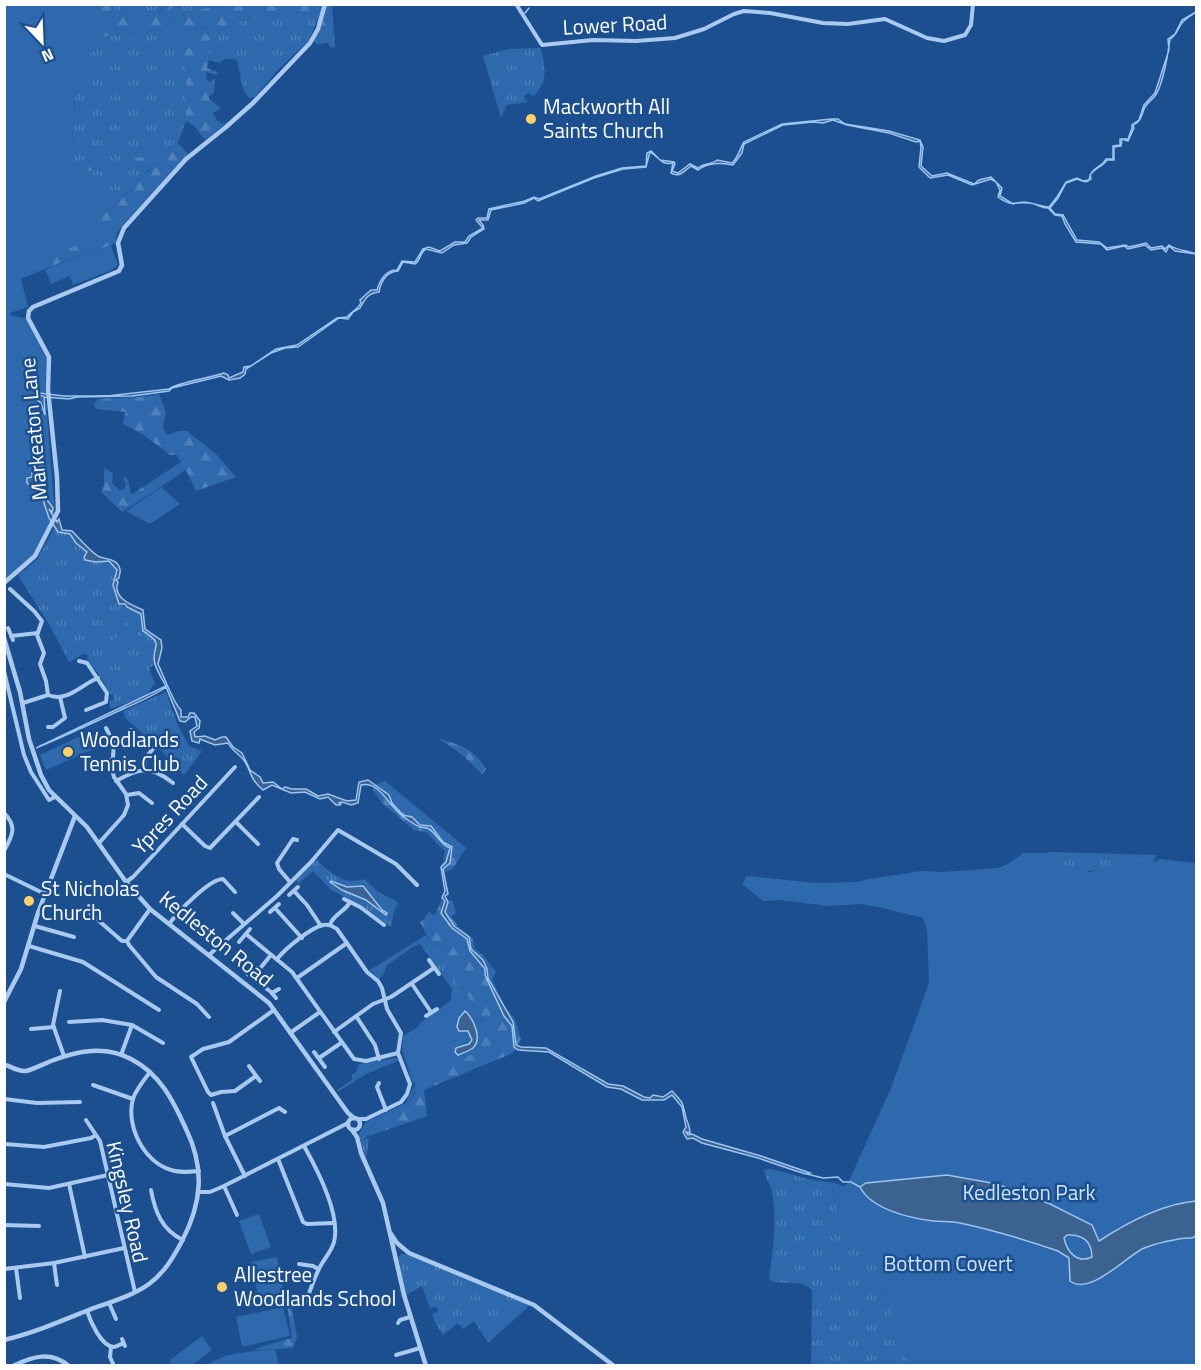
<svg xmlns="http://www.w3.org/2000/svg" width="1201" height="1370" font-family="'Titillium Web',sans-serif">
	<defs>
		<pattern id="grass-tufts" width="24" height="20" patternUnits="userSpaceOnUse" patternTransform="scale(1.5)"><rect width="24" height="20" fill="#2e69ad"/><path d="M3 7l-1-3M5 7V3M7 7l1-3M15 17l-1-3M17 17v-4M19 17l1-3" fill="none" stroke="#4d80b9"/></pattern>
		<pattern id="forest-firs" width="22" height="20" patternUnits="userSpaceOnUse" patternTransform="scale(1.5)"><rect width="22" height="20" fill="#2e69ad"/><path d="M5 1l3.5 6h-7zM16 11l3.5 6h-7z" fill="#4d80b9"/></pattern>
	</defs>
	<rect width="100%" height="100%" fill="#1b4f8f"/>
	<g fill="url(#grass-tufts)">
		<path d="M226 4 227 6 212 7 186 12 180 17 171 18V21L161 12 115 10V5H166L161 10 166 13 175 5Z"/>
		<path d="M298 11 311 14 318 19 309 40 276 72 255 97 249 98 243 89 237 61C232 57 223 58 220 63L209 60 210 55 207 48 208 41 201 32 204 28 237 31 233 22 281 14H297Z"/>
		<path d="M156 30 173 31 182 41 186 64V121L178 143 172 146 156 167 146 172 119 202 107 210 99 191 87 184 76 169 74 161 72 143 76 84 96 42 106 36Z"/>
		<path d="M541 48C545 66 549 83 533 96L528 93 524 97 528 102 507 105 501 118 483 56 508 49Z"/>
		<path d="M55 527H57L60 533 71 535 76 543 87 552 84 557C90 565 101 560 109 561 122 574 113 571 114 584 114 590 119 597 119 604 125 606 133 609 140 612L142 618 143 631C166 645 152 644 155 665L149 668 155 683 148 693 136 700 110 709 109 701 114 700 113 695 110 694 98 673 87 660 88 655 83 654 69 662 50 626 19 577 18 575 39 558 38 557Z"/>
		<path d="M166 692 177 723 189 746 202 751 184 775 156 745 125 718 123 711Z"/>
		<path d="M1052 852 1157 855 1154 860C1127 862 1085 880 1061 865 1056 862 1051 857 1046 853Z"/>
		<path d="M316 859C325 868 337 880 351 881 357 881 361 879 366 880L378 892 396 901 398 903 394 911 391 927 358 904 331 890 313 871 298 884 296 881Z"/>
		<path d="M426 935 431 944 443 946 447 952 450 975 468 997 418 1027V1025L451 1000 452 989 420 944 414 946 386 966 384 974 379 979 370 970Z"/>
		<path d="M395 1058 400 1060 366 1074 338 1092 337 1090 352 1080V1075L356 1072 359 1064Z"/>
		<path d="M416 1082C416 1094 407 1108 397 1113 386 1119 375 1119 368 1130L369 1134 363 1140 369 1138 366 1160 359 1134 366 1122 406 1103Z"/>
		<path d="M771 1169C791 1173 811 1182 831 1182 839 1214 835 1231 870 1242L885 1296 1196 1365H811L812 1290C800 1278 785 1286 771 1281L769 1278C773 1250 777 1220 772 1192 771 1184 765 1179 764 1170Z"/>
		<path d="M401 1254H408L530 1305 488 1343 474 1321 463 1329 458 1323 443 1335 434 1321 432 1314 438 1311 437 1307 430 1308 422 1286 406 1295 398 1261V1257Z"/>
	</g>
	<g fill="url(#forest-firs)" fill-rule="evenodd">
		<path d="M5 4 97 8 98 5H115V10L161 12 166 5H175L166 13H162L170 20 171 18 180 17 186 12 212 7 227 6 226 5 321 4V11L318 19 311 14 298 11 293 17 281 14 234 22 241 24 243 28 236 31 203 28 201 32 211 37 207 48 210 55 207 68 218 72 217 75 206 72 207 80 211 82 213 78 215 80 214 93 209 96V99L221 108 213 113 217 121H220L221 124 227 122 205 140 195 127 186 121V64L182 41 173 31 165 34 156 30 106 36 92 45Z"/>
		<path d="M326 5H332L335 47 331 48 328 43 317 44 313 41 321 26Z"/>
		<path d="M85 53H92C73 78 70 115 72 145 73 154 75 161 76 169L158 154 164 155 172 146 178 143 188 154 122 226 117 233 115 245 113 243 111 246 80 255 5 285 95 209 72 169 71 91ZM159 159 156 167H152L149 172H146L119 202 107 210 99 190 88 184 90 178 84 173 86 171 97 170 104 173C122 164 139 161 159 159Z"/>
		<path d="M159 394 166 412 163 428 167 435 179 431H187L216 454 236 477 196 491 186 470 122 512 101 492 104 486V468L113 473 112 483 119 490 124 489 126 485 123 477 128 479 131 495 181 462 177 455H168V453L142 434 123 424 125 412 96 409 94 404 97 399 138 397Z"/>
		<path d="M120 609 139 614 141 620 138 626 143 636 128 633 108 647V644C118 637 125 630 127 618Z"/>
		<path d="M437 738C458 744 475 749 486 769L482 775C469 759 454 748 437 738Z"/>
		<path d="M385 781 466 848 452 870 441 873 445 851 426 832 414 830 382 803 373 790 377 784Z"/>
		<path d="M452 900 456 913 451 917 458 926 473 939 475 949C486 955 489 964 496 972L492 979 504 1006 515 1019 521 1039 513 1053 424 1090 427 1116 369 1136 368 1130C380 1111 416 1116 416 1082L483 1021 468 997 450 975 444 962 447 953 444 946 431 944 420 922 423 920 429 912 435 915 441 901Z"/>
		<path d="M290 1298 297 1337 293 1348 254 1350 266 1345 292 1338 287 1304Z"/>
	</g>
	<g fill="#2e69ad">
		<path d="M5 5H97L99 14 96 42 76 84 72 143 76 169 84 173 91 196 100 209 104 230 100 235 46 259 20 275 28 307 10 313 12 316 28 319 47 357 45 389 55 516 36 552 5 581Z"/>
		<path d="M111 246 118 265 112 270 73 285 70 276 51 284 45 270 80 255Z"/>
		<path d="M161 487 180 504 150 524 126 511Z"/>
		<path d="M89 732 96 748 46 770 40 755Z"/>
		<path d="M1023 853H1046L1063 866 1090 872 1134 862 1154 860 1155 862 1160 859 1196 863V1365H909L894 1332 892 1298 885 1297 870 1243C835 1231 839 1215 831 1182L843 1186 848 1183 891 1088 929 983 927 930 923 918 878 907 860 904 828 906 780 900 763 901 742 884 747 876 817 883 857 882 869 879 922 871 943 872 999 868 1008 864Z"/>
		<path d="M468 997C472 1004 480 1013 482 1021 495 1060 436 1068 413 1084L402 1050 403 1036Z"/>
		<path d="M259 1214 271 1247 251 1254 239 1221Z"/>
		<path d="M277 1257 285 1300 260 1305 251 1262Z"/>
		<path d="M283 1307 290 1336 242 1347 236 1317Z"/>
		<path d="M202 1336 212 1350 192 1365H172L169 1361Z"/>
		<path d="M275 1349 279 1365H205L225 1356 239 1353Z"/>
	</g>
	<g fill="#3c6290" stroke="#9cc4f0" stroke-width="1.5" fill-rule="evenodd">
		<path d="M1196 12C1193 15 1189 16 1185 20 1178 25 1178 35 1170 39 1168 53 1164 84 1155 96 1152 100 1148 102 1145 107 1141 115 1142 121 1133 125L1134 128 1128 141 1122 139 1121 146 1114 147V160H1107C1102 167 1095 168 1090 175L1091 179C1086 184 1082 181 1077 179L1066 183 1058 198 1050 208 1055 214 1063 215 1077 240 1099 242 1107 248 1125 245 1129 247 1146 243 1151 248 1162 246 1165 249 1169 245C1177 251 1188 250 1196 254L1175 251 1169 246 1166 252 1162 248 1151 250 1145 245 1128 249 1124 246 1107 250 1101 244 1076 242 1065 224 1062 216 1055 215 1048 208C1041 208 1037 204 1030 203 1015 201 1013 208 998 197L1000 190 996 182 991 179 972 185 948 175 930 178 919 167 921 147 920 141 916 142 889 133 847 125 833 120 823 123 813 122 783 125 744 144 742 153 733 165C721 163 708 162 698 170L691 166C684 171 680 178 671 173L673 163C660 166 659 156 650 152L646 167 623 169 594 178 538 201 534 198 524 203 491 210 488 220H479L483 225 484 229 471 237 467 243 454 245 442 253 426 249C420 252 421 260 415 264L403 262 398 271C386 272 381 281 379 292 368 293 365 299 360 308L353 312 348 319 339 318 298 347 285 348 271 353 246 369 245 374 240 378 229 380 221 376 172 388 169 391 132 396 77 397 69 399 44 397 45 415 41 403 35 398V394L39 393 40 399V393L64 396H107L169 389C178 382 210 378 224 373L228 375 229 378 243 372 244 367 251 366 276 349 297 345 337 318 347 317C352 311 357 310 361 303L360 300 371 290H377C380 280 385 270 397 270L402 261 415 262 423 249 429 247 440 251 455 242H465L469 236 483 228 476 220 478 218H487L489 209 525 201 534 197 539 199 596 176 622 168 646 166 647 153 651 151 660 160 674 162 675 164 672 171 678 173 690 164 698 168C704 163 711 165 717 160L732 163C740 155 740 147 744 142L782 124 832 119H838L845 124 889 131 920 140 923 147 921 166 932 176 947 173 974 184 979 180 991 177 1002 188 1000 196 1013 204C1027 199 1036 206 1049 207L1057 197 1066 182 1077 178 1083 181 1089 180C1090 168 1101 168 1106 159H1113V146L1120 145V139H1128L1132 128V125L1139 120 1144 105 1155 93 1169 50 1168 39 1175 34 1182 20Z"/>
		<path d="M42 463 47 500 53 508 52 512 49 509 57 522 59 519 62 530 72 531C79 538 93 555 100 557 106 559 118 559 120 569 121 572 119 575 119 578L116 580 118 582C112 598 132 605 143 610L145 629 161 640 162 648 158 664C164 676 173 703 181 710V717H188L190 713H194L200 721 199 728 194 732 195 737 205 736 215 740 222 737H226L233 747 242 753 250 770 260 777 263 783 273 782 282 789 285 787 292 789H306L318 796 328 794 347 801 356 800 359 782 368 780 389 795 392 803 403 815 412 817 420 825 431 826 443 842 452 847 450 863 443 869 448 894 445 896 448 902 445 912 454 926 469 937 471 949 483 960 487 969 488 978 513 1022 516 1045 521 1047 546 1048 608 1084 623 1086 644 1097 650 1098 653 1095 663 1097 672 1091C684 1104 682 1101 686 1118 688 1124 690 1126 690 1133L686 1132 688 1135 692 1134 702 1139 761 1156 810 1173 806 1174 796 1171 758 1158 702 1143 693 1138 687 1139 683 1132 686 1127 682 1107 672 1095 664 1100H642L621 1089 607 1087 549 1052 518 1050 514 1047 512 1026 504 1016 485 975V969L470 951 467 939 452 928 441 913 445 901 442 898 445 891 441 867 446 862 450 848C440 844 437 834 429 829 426 827 423 828 420 827 417 826 408 820 404 817 390 809 380 780 361 785L358 803 351 805 342 802 339 803 341 804 340 805H336L328 797 320 799 305 792 291 793 272 785 263 790C248 778 251 767 242 758 237 753 232 750 228 743L215 745 200 739 199 743 192 741 190 731 197 726 195 717H191L185 722 180 721 166 687C154 696 138 702 125 708 95 722 65 736 36 748L166 686C162 679 157 671 155 664 150 645 167 646 143 631L141 614 127 607 125 604H119L113 585 117 570 109 561 96 562 85 560 84 557 87 552 76 543 70 534 58 532 49 518 41 494 27 483V478L32 477V473L38 469Z"/>
		<path d="M331 881 347 887 363 886 382 910 387 913 386 915 366 900 342 890 330 882Z"/>
		<path d="M465 1011C473 1018 483 1039 473 1048 469 1051 463 1053 458 1055L455 1052 456 1048 469 1044 472 1040 468 1031H459L457 1027 459 1018Z"/>
		<path d="M947 1175 997 1184 1050 1204 1092 1225 1099 1241C1128 1222 1162 1204 1196 1201V1236L1192 1238C1181 1237 1153 1244 1142 1249 1125 1258 1089 1296 1070 1281L1069 1258 1058 1251C1026 1240 993 1230 960 1223 951 1221 942 1222 933 1221 909 1218 871 1209 860 1187L866 1183ZM1067 1235C1082 1234 1092 1241 1092 1257 1077 1264 1067 1252 1064 1238Z"/>
	</g>
	<g fill="none" stroke-linecap="round" stroke-linejoin="round">
		<g stroke="#9cc4f0" stroke-width="1.5">
			<path d="M525 13 529 8"/>
			<path d="M26 396H43"/>
			<path d="M807 1174 823 1178 838 1177 843 1182H851L860 1187"/>
		</g>
		<g stroke="#a9c9ee" stroke-width="4">
			<path d="M516 4 542 45 593 40 636 41 675 38 704 29 734 14 744 11 770 13 823 23 848 24 885 19 927 38 944 41 965 35 971 25 973 4"/>
			<path d="M10 589 34 611 42 621 37 635 44 653 40 664 46 681 48 695 23 703"/>
			<path d="M8 628 13 640"/>
			<path d="M11 636 38 633"/>
			<path d="M79 661 87 663 107 693 106 702 86 710"/>
			<path d="M4 671 24 755 31 772 49 800 55 797"/>
			<path d="M48 695C67 703 82 684 98 678"/>
			<path d="M48 727H53L65 718 60 697"/>
			<path d="M115 746 128 737 131 730"/>
			<path d="M87 768 104 760H113"/>
			<path d="M144 769 145 758 154 748"/>
			<path d="M116 781C139 768 150 765 173 783"/>
			<path d="M127 795 139 793 152 803"/>
			<path d="M4 813C18 827 12 836 4 851"/>
			<path d="M236 822 258 844"/>
			<path d="M182 824 205 846 210 848 259 797"/>
			<path d="M99 843 124 815 128 805 126 794 114 777 112 769 114 744 106 728"/>
			<path d="M4 874 45 894"/>
			<path d="M126 882 133 877 235 767"/>
			<path d="M290 882 279 869 277 863 293 839 297 840"/>
			<path d="M294 891 307 905 321 926"/>
			<path d="M289 895 298 887"/>
			<path d="M344 899 360 907 384 925"/>
			<path d="M89 906 91 914 122 941H127"/>
			<path d="M275 908 302 938"/>
			<path d="M150 909 127 941 129 945 156 977 197 1004 209 1017"/>
			<path d="M270 912 279 904"/>
			<path d="M233 913 244 924"/>
			<path d="M169 924C178 912 209 879 223 879L235 892"/>
			<path d="M330 925C333 914 345 912 350 902"/>
			<path d="M35 926 74 937"/>
			<path d="M211 933 223 942"/>
			<path d="M246 934 292 972 354 1059 366 1061 398 1053"/>
			<path d="M239 942 250 929"/>
			<path d="M29 946 83 962 159 1010"/>
			<path d="M210 954 277 896 311 862 338 830 396 864 417 885"/>
			<path d="M277 959C285 949 310 928 323 925 329 924 332 926 337 929L367 972 378 981 382 988 387 1009 401 1033 398 1053 410 1084 407 1094 401 1102 366 1119H358"/>
			<path d="M429 960 439 974"/>
			<path d="M245 972 271 992 276 998"/>
			<path d="M253 977 271 955"/>
			<path d="M297 978 347 943"/>
			<path d="M412 984 431 1012"/>
			<path d="M60 991 53 1025 64 1056"/>
			<path d="M272 993 279 989"/>
			<path d="M356 1016 375 1045 379 1059"/>
			<path d="M426 1016 437 1009"/>
			<path d="M69 1022 102 1020 132 1025"/>
			<path d="M31 1029 54 1027"/>
			<path d="M334 1032 373 1004 391 997 434 968"/>
			<path d="M290 1033 320 1012"/>
			<path d="M314 1052 325 1067"/>
			<path d="M121 1055 132 1025 163 1043"/>
			<path d="M319 1058 341 1043"/>
			<path d="M249 1066 260 1081"/>
			<path d="M150 1072C144 1080 138 1087 134 1096 124 1123 143 1162 171 1170 180 1173 189 1172 199 1171"/>
			<path d="M256 1076 235 1091 221 1092 211 1095 208 1092 191 1057 203 1049 229 1042 274 1010"/>
			<path d="M379 1083 377 1087 386 1110"/>
			<path d="M93 1085 133 1099"/>
			<path d="M4 1099 37 1103 80 1102"/>
			<path d="M213 1103 225 1136 245 1176"/>
			<path d="M86 1120 100 1141 135 1292"/>
			<path d="M225 1136 279 1108 285 1112"/>
			<path d="M4 1144 44 1147 91 1138 96 1135"/>
			<path d="M304 1146C317 1169 341 1215 334 1242 331 1253 322 1261 318 1271 313 1281 310 1291 306 1302"/>
			<path d="M278 1159 303 1222 307 1224 333 1223"/>
			<path d="M4 1184 49 1188 108 1175"/>
			<path d="M69 1184 85 1257"/>
			<path d="M224 1186 237 1215"/>
			<path d="M151 1190C155 1212 162 1230 183 1240"/>
			<path d="M199 1192H210L224 1186 348 1123"/>
			<path d="M4 1225 39 1226"/>
			<path d="M54 1263 57 1285"/>
			<path d="M299 1264 313 1266 318 1269"/>
			<path d="M16 1268 20 1298"/>
			<path d="M4 1269 54 1263 124 1248"/>
			<path d="M109 1303 116 1319"/>
			<path d="M87 1311C90 1320 101 1347 114 1347 115 1347 122 1344 123 1343"/>
			<path d="M398 1323 400 1320 410 1317"/>
			<path d="M122 1339 125 1346"/>
			<path d="M111 1347 110 1357 114 1366"/>
			<path d="M396 1355 420 1348"/>
		</g>
		<g stroke="#a9c9ee" stroke-width="4.5">
			<path d="M4 583 35 556 58 511 57 477 48 390 49 357 28 318 29 311 33 307 119 271 122 265 118 243 124 228 186 159 226 127 253 103 310 43 318 29 325 4"/>
			<path d="M4 638 20 692 29 739 41 775 49 790 87 827 126 882 150 909 269 1003 348 1113 354 1118"/>
			<path d="M4 1002 21 969 38 913 75 816"/>
			<path d="M4 1064C11 1067 19 1072 26 1071 34 1069 44 1064 51 1061 77 1051 105 1045 131 1059 160 1074 173 1100 186 1129 205 1168 202 1203 182 1241 173 1258 164 1273 149 1284 131 1297 107 1303 86 1311 59 1322 33 1333 4 1340"/>
			<circle cx="354" cy="1124" r="6"/>
			<path d="M352 1130 357 1137 361 1153 383 1203 404 1295 426 1366"/>
			<path d="M391 1234 397 1243 409 1253 534 1305 614 1366"/>
			<path d="M13 1366C33 1356 51 1351 69 1366"/>
		</g>
	</g>
	<g fill="#ffd166" stroke="#1b4f8f" stroke-width="2">
		<circle cx="531" cy="119" r="6"/>
		<circle cx="68" cy="752" r="6"/>
		<circle cx="29" cy="901" r="6"/>
		<circle cx="222" cy="1287" r="6"/>
	</g>
	<g text-anchor="middle" stroke-width="5" stroke-linejoin="round" paint-order="stroke">
		<g font-size="21" fill="#fff" stroke="#1b4f8f">
			<text transform="translate(615 25) rotate(-3)" y="7">Lower Road</text>
			<text transform="translate(34 429) rotate(-95)" y="7">Markeaton Lane</text>
			<text transform="translate(170 815) rotate(-47)" y="7">Ypres Road</text>
			<text transform="translate(216 939) rotate(39)" y="7">Kedleston Road</text>
			<text transform="translate(127 1202) rotate(77)" y="7">Kingsley Road</text>
		</g>
		<g font-size="21" fill="#fff" stroke="#1b4f8f" text-anchor="start">
			<text x="543" y="114">Mackworth All<tspan x="543" dy="24">Saints Church</tspan></text>
			<text x="80" y="747">Woodlands<tspan x="80" dy="24">Tennis Club</tspan></text>
			<text x="41" y="896">St Nicholas<tspan x="41" dy="24">Church</tspan></text>
			<text x="234" y="1282">Allestree<tspan x="234" dy="24">Woodlands School</tspan></text>
		</g>
		<g font-size="21" fill="#cfe3fa" stroke="#1b4f8f">
			<text x="1029" y="1200">Kedleston Park</text>
			<text x="948" y="1271">Bottom Covert</text>
		</g>
	</g>
	<rect width="1201" height="1370" fill="none" stroke="#ffffff" stroke-width="12"/>
	<g transform="translate(42 42) rotate(157)" stroke="#1b4f8f" stroke-width="4.5" paint-order="stroke">
	<path d="M0-4.5L10 22L0 15L-10 22Z" fill="#ffffff"/>
	<text y="-9" font-size="16" font-weight="bold" text-anchor="middle" fill="#ffffff">N</text>
	</g>
</svg>
